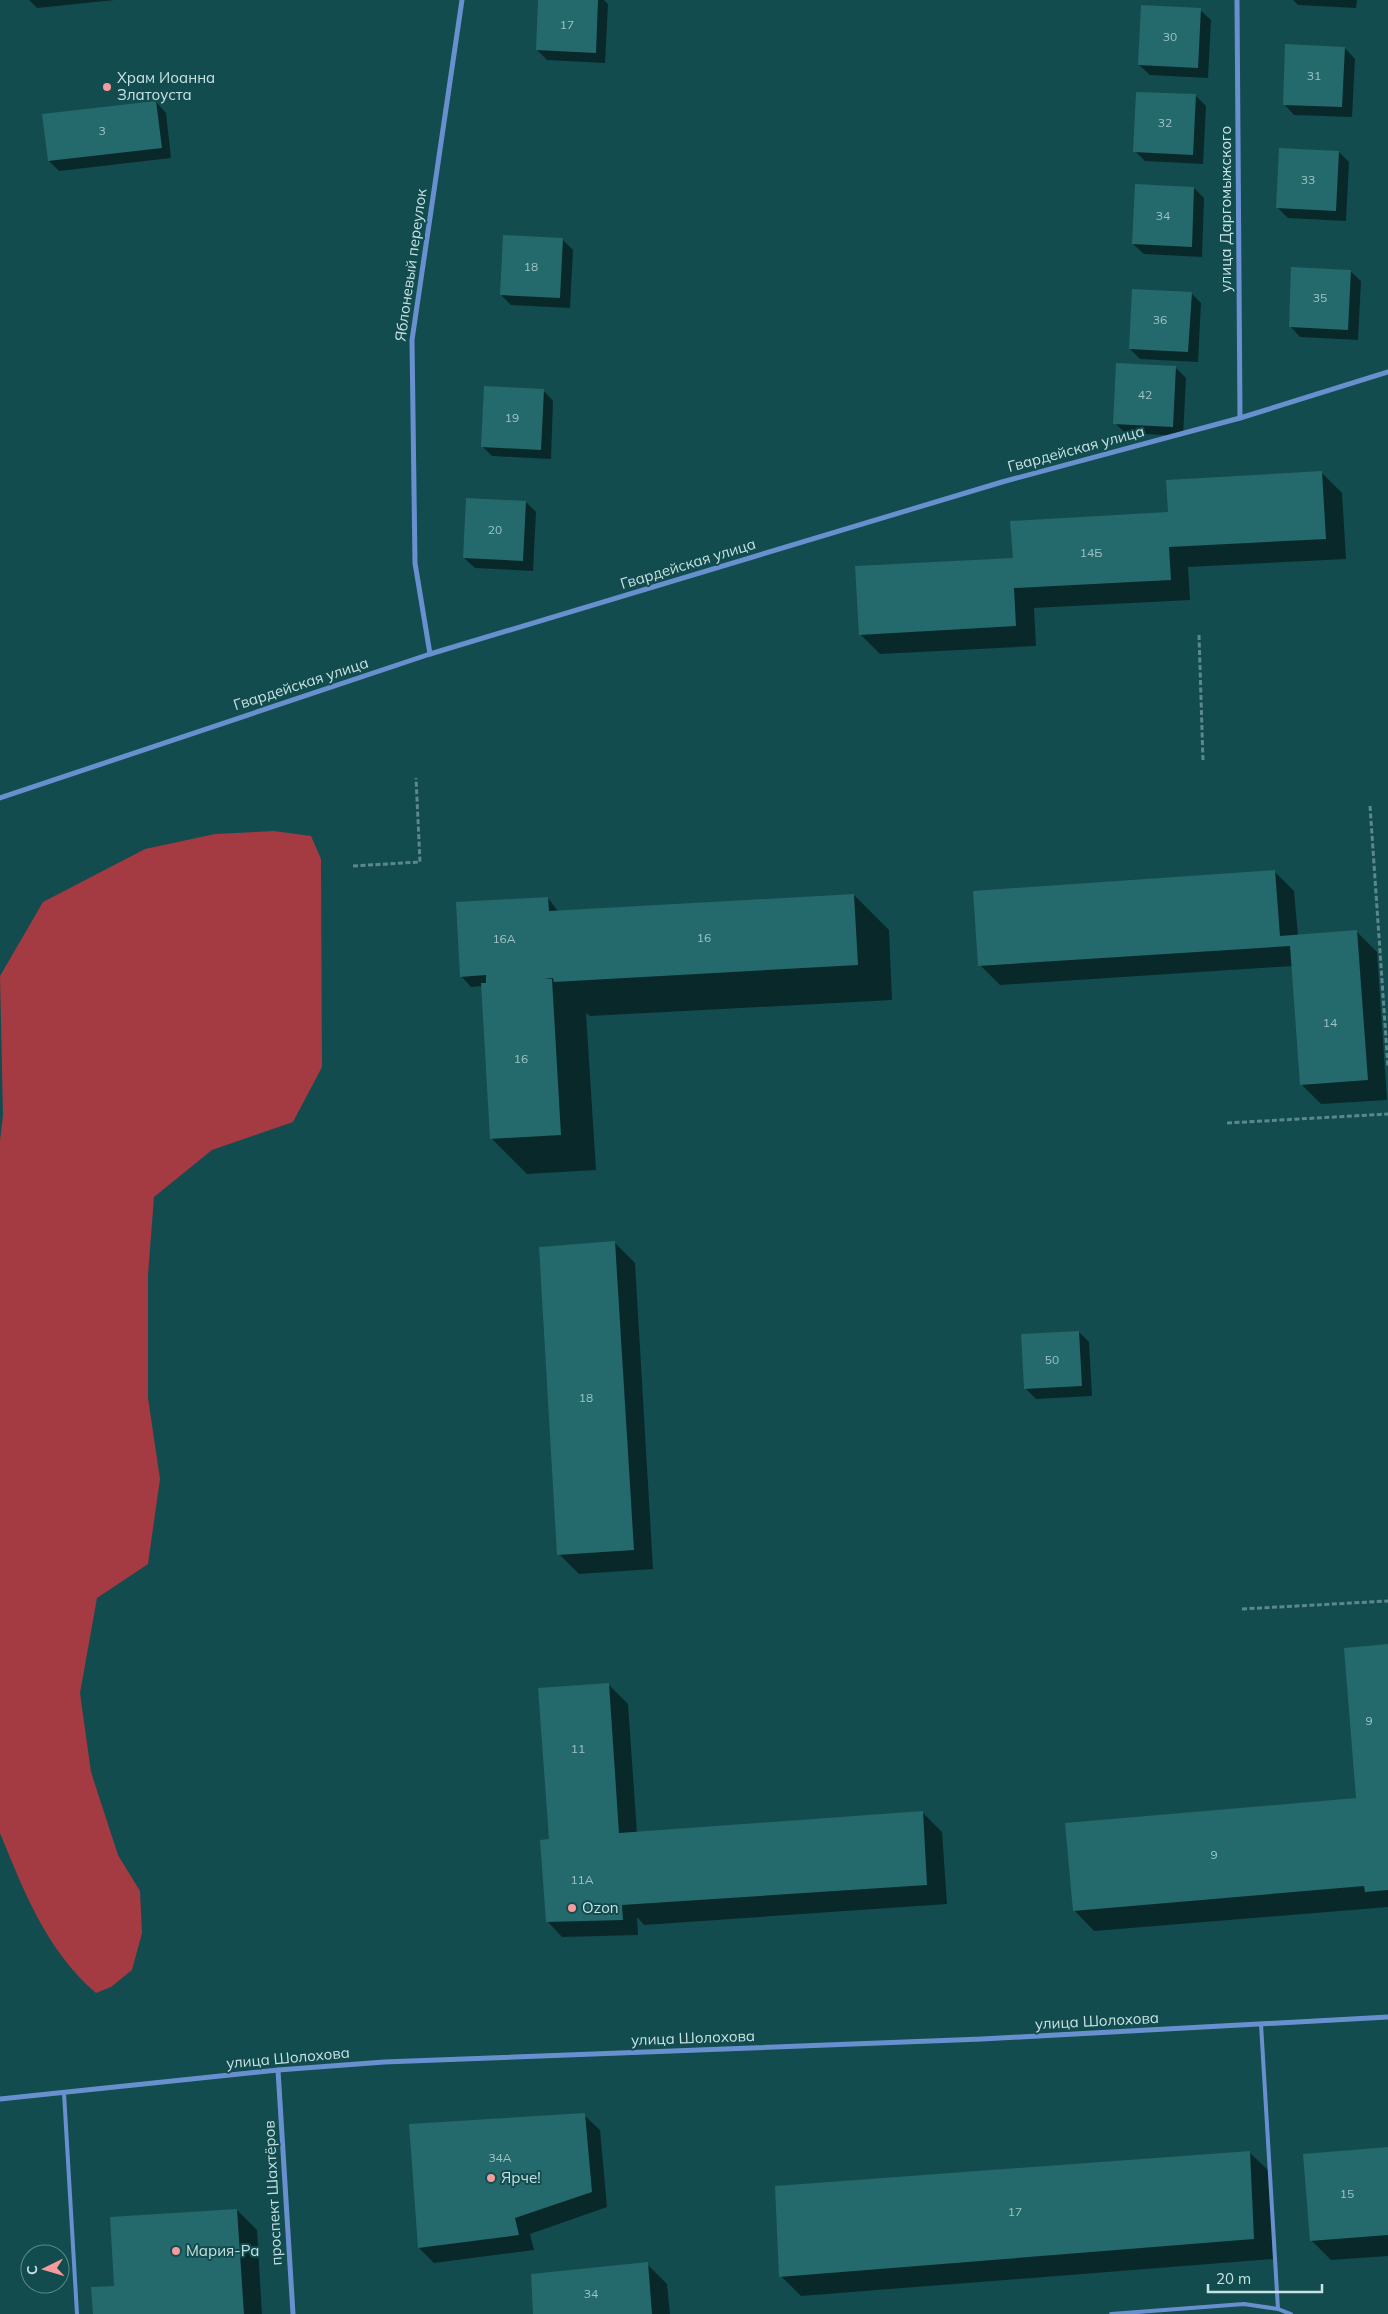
<svg xmlns="http://www.w3.org/2000/svg" width="1388" height="2314" font-family="Mulish,sans-serif">
	<rect width="100%" height="100%" fill="#124c4f"/>
	<path fill="#a43a42" d="M274 831 311 836 321 859 322 1067 293 1122 212 1150 154 1197 148 1275V1398L160 1479 148 1564 97 1598 80 1693 91 1772 118 1855 140 1891 142 1933 132 1970 111 1987 96 1993C47 1951 24 1892 0 1833V1140L3 1115 0 976 43 902 145 849 215 834Z"/>
	<g fill="#0007">
		<path d="M29 0H115L37 8Z"/>
		<path d="M539 0H604L608 4 605 63 547 60 537 50Z"/>
		<path d="M1293 0H1357L1356 8 1298 5Z"/>
		<path d="M1200 10 1211 20 1208 78 1150 75 1139 65Z"/>
		<path d="M1287 45 1345 48 1355 59 1352 117 1294 115 1284 104Z"/>
		<path d="M1195 95 1206 106 1203 164 1145 161 1135 151Z"/>
		<path d="M156 102 166 113 171 158 59 171 49 161Z"/>
		<path d="M1339 152 1349 162 1346 221 1288 218 1278 208Z"/>
		<path d="M1194 188 1204 198 1202 257 1144 254 1133 244Z"/>
		<path d="M562 239 573 250 570 308 511 305 501 295Z"/>
		<path d="M1350 271 1361 281 1358 340 1300 337 1290 326Z"/>
		<path d="M1191 293 1201 303 1198 362 1140 359 1130 349Z"/>
		<path d="M1176 368 1186 378 1183 436 1125 433 1115 423Z"/>
		<path d="M543 390 553 401 551 459 492 456 482 446Z"/>
		<path d="M1322 473 1342 493 1346 559 1188 567 1190 600 1034 608 1036 646 880 654 860 634 1169 514Z"/>
		<path d="M526 502 536 512 533 571 475 568 464 558Z"/>
		<path d="M1274 871 1294 891 1298 936 1357 932 1377 952 1387 1100 1321 1104 1301 1084 1293 966 1000 985 980 965Z"/>
		<path d="M854 895 889 930 892 1000 590 1016 586 1013 596 1170 527 1174 492 1139 482 986 471 987 461 976 548 898 558 911Z"/>
		<path d="M615 1243 635 1263 653 1569 579 1574 559 1554Z"/>
		<path d="M1079 1332 1089 1342 1092 1396 1036 1399 1026 1389Z"/>
		<path d="M1388 1645V1907L1094 1931 1074 1910 1356 1799Z"/>
		<path d="M608 1684 628 1704 637 1833 922 1812 942 1832 947 1904 644 1925 637 1917 638 1935 562 1937 547 1921Z"/>
		<path d="M584 2115 600 2130 607 2207 530 2234 534 2250 434 2263 419 2248Z"/>
		<path d="M1388 2148V2256L1331 2260 1311 2240Z"/>
		<path d="M1249 2152 1270 2172 1273 2259 801 2296 781 2276Z"/>
		<path d="M237 2210 257 2230 262 2314H94L116 2287Z"/>
		<path d="M647 2264 667 2284 670 2314H535Z"/>
	</g>
	<g fill="#24696b">
		<path d="M538 0H598L596 53 536 50Z"/>
		<path d="M1141 5 1201 8 1198 68 1138 65Z"/>
		<path d="M1285 44 1345 47 1342 107 1283 105Z"/>
		<path d="M1136 92 1196 94 1193 155 1133 152Z"/>
		<path d="M156 101 162 148 48 161 42 114Z"/>
		<path d="M1279 148 1339 151 1336 211 1276 208Z"/>
		<path d="M1135 184 1194 187 1192 247 1132 244Z"/>
		<path d="M503 235 563 238 560 298 500 295Z"/>
		<path d="M1291 267 1351 270 1348 330 1289 327Z"/>
		<path d="M1132 289 1192 292 1188 352 1129 349Z"/>
		<path d="M1116 363 1176 366 1173 427 1113 424Z"/>
		<path d="M484 386 544 389 541 450 481 447Z"/>
		<path d="M1322 471 1326 539 1169 547 1171 580 1014 588 1016 626 859 635 855 566 1013 558 1010 521 1168 512 1166 480Z"/>
		<path d="M466 498 526 501 523 561 463 558Z"/>
		<path d="M1275 870 1280 936 1357 930 1368 1080 1300 1085 1290 946 978 966 973 891Z"/>
		<path d="M854 894 858 965 554 982 553 978 544 979H552L561 1135 490 1139 481 983H486V975L460 977 456 902 548 897 549 911Z"/>
		<path d="M615 1241 634 1550 557 1555 539 1247Z"/>
		<path d="M1079 1331 1082 1386 1024 1389 1021 1334Z"/>
		<path d="M1388 1644V1890L1365 1892 1364 1886 1073 1911 1065 1823 1356 1798 1344 1648Z"/>
		<path d="M609 1683 619 1833 923 1811 927 1885 622 1905 623 1920 546 1922 540 1840 549 1839 538 1688Z"/>
		<path d="M585 2113 592 2192 515 2218 519 2235 418 2248 409 2124Z"/>
		<path d="M1388 2147V2235L1310 2241 1303 2154Z"/>
		<path d="M1250 2151 1254 2239 779 2277 775 2186Z"/>
		<path d="M237 2209 244 2314H93L91 2287 114 2286 110 2217Z"/>
		<path d="M648 2262 652 2314H533L531 2274Z"/>
	</g>
	<g fill="none" stroke-linecap="round" stroke-linejoin="round">
		<g stroke="#5b898b" stroke-width="3" stroke-dasharray="5 2.5" stroke-linecap="butt">
			<path d="M1199 635 1203 761"/>
			<path d="M1370 806 1388 1068"/>
			<path d="M353 866 420 862 416 778"/>
			<path d="M1227 1123 1388 1114"/>
			<path d="M1242 1609 1388 1601"/>
		</g>
		<g stroke="#6990ce" stroke-width="4">
			<path d="M1261 2024 1278 2309 1291 2314"/>
			<path d="M64 2093 77 2314"/>
			<path d="M1111 2314 1244 2304 1278 2309"/>
		</g>
		<g stroke="#6990ce" stroke-width="5">
			<path d="M1237 0 1240 418"/>
			<path d="M430 654 415 563 412 340 462 0"/>
			<path d="M0 798 430 654 1002 482 1240 418 1388 372"/>
			<path d="M278 2070 293 2314"/>
			<path d="M0 2099 278 2070 384 2062 982 2039 1388 2017"/>
		</g>
	</g>
	<g fill="#f59b9c" stroke="#124c4f" stroke-width="2">
		<circle cx="107" cy="87" r="5"/>
		<circle cx="572" cy="1908" r="5"/>
		<circle cx="491" cy="2178" r="5"/>
		<circle cx="176" cy="2251" r="5"/>
	</g>
	<g text-anchor="middle" stroke-width="4" stroke-linejoin="round" paint-order="stroke">
		<g font-size="12" fill="#9ec4c5">
			<text x="567" y="29">17</text>
			<text x="1170" y="41">30</text>
			<text x="1314" y="80">31</text>
			<text x="1165" y="127">32</text>
			<text x="102" y="135">3</text>
			<text x="1308" y="184">33</text>
			<text x="1163" y="220">34</text>
			<text x="531" y="271">18</text>
			<text x="1320" y="302">35</text>
			<text x="1160" y="324">36</text>
			<text x="1145" y="399">42</text>
			<text x="512" y="422">19</text>
			<text x="495" y="534">20</text>
			<text x="1091" y="557">14Б</text>
			<text x="704" y="942">16</text>
			<text x="504" y="943">16А</text>
			<text x="1330" y="1027">14</text>
			<text x="521" y="1063">16</text>
			<text x="1052" y="1364">50</text>
			<text x="586" y="1402">18</text>
			<text x="1369" y="1725">9</text>
			<text x="578" y="1753">11</text>
			<text x="1214" y="1859">9</text>
			<text x="582" y="1884">11А</text>
			<text x="500" y="2162">34А</text>
			<text x="1347" y="2198">15</text>
			<text x="1015" y="2216">17</text>
			<text x="591" y="2298">34</text>
		</g>
		<g font-size="15" fill="#c7e2e3" stroke="#124c4f" text-anchor="start">
			<text x="117" y="83">Храм Иоанна<tspan x="117" dy="17">Златоуста</tspan></text>
			<text x="582" y="1913">Ozon</text>
			<text x="501" y="2183">Ярче!</text>
			<text x="186" y="2256">Мария-Ра</text>
		</g>
		<g font-size="15" fill="#c7e2e3" stroke="#124c4f">
			<text transform="translate(1226 209) rotate(-90)" y="5">улица Даргомыжского</text>
			<text transform="translate(411 265) rotate(-82)" y="5">Яблоневый переулок</text>
			<text transform="translate(1076 449) rotate(-15)" y="5">Гвардейская улица</text>
			<text transform="translate(688 564) rotate(-17)" y="5">Гвардейская улица</text>
			<text transform="translate(301 684) rotate(-18)" y="5">Гвардейская улица</text>
			<text transform="translate(1097 2021) rotate(-3)" y="5">улица Шолохова</text>
			<text transform="translate(693 2038) rotate(-2)" y="5">улица Шолохова</text>
			<text transform="translate(288 2058) rotate(-5)" y="5">улица Шолохова</text>
			<text transform="translate(273 2193) rotate(-93)" y="5">проспект Шахтёров</text>
		</g>
	</g>
	<g transform="translate(45 2269) rotate(265)"><circle r="24" fill="#124c4f" stroke="#5a888a"/>
	<path d="M0-4L9 19L0 12L-9 19Z" fill="#f59b9c"/>
	<text y="-8" font-size="14" font-weight="bold" text-anchor="middle" fill="#c7e2e3">С</text>
	</g>
	<path d="M1208 2284v8h114v-8" fill="none" stroke="#c7e2e3" stroke-width="2.5"/>
	<text x="1216" y="2284" font-size="15" fill="#c7e2e3" stroke="#124c4f" stroke-width="4" paint-order="stroke">20 m</text>
</svg>
